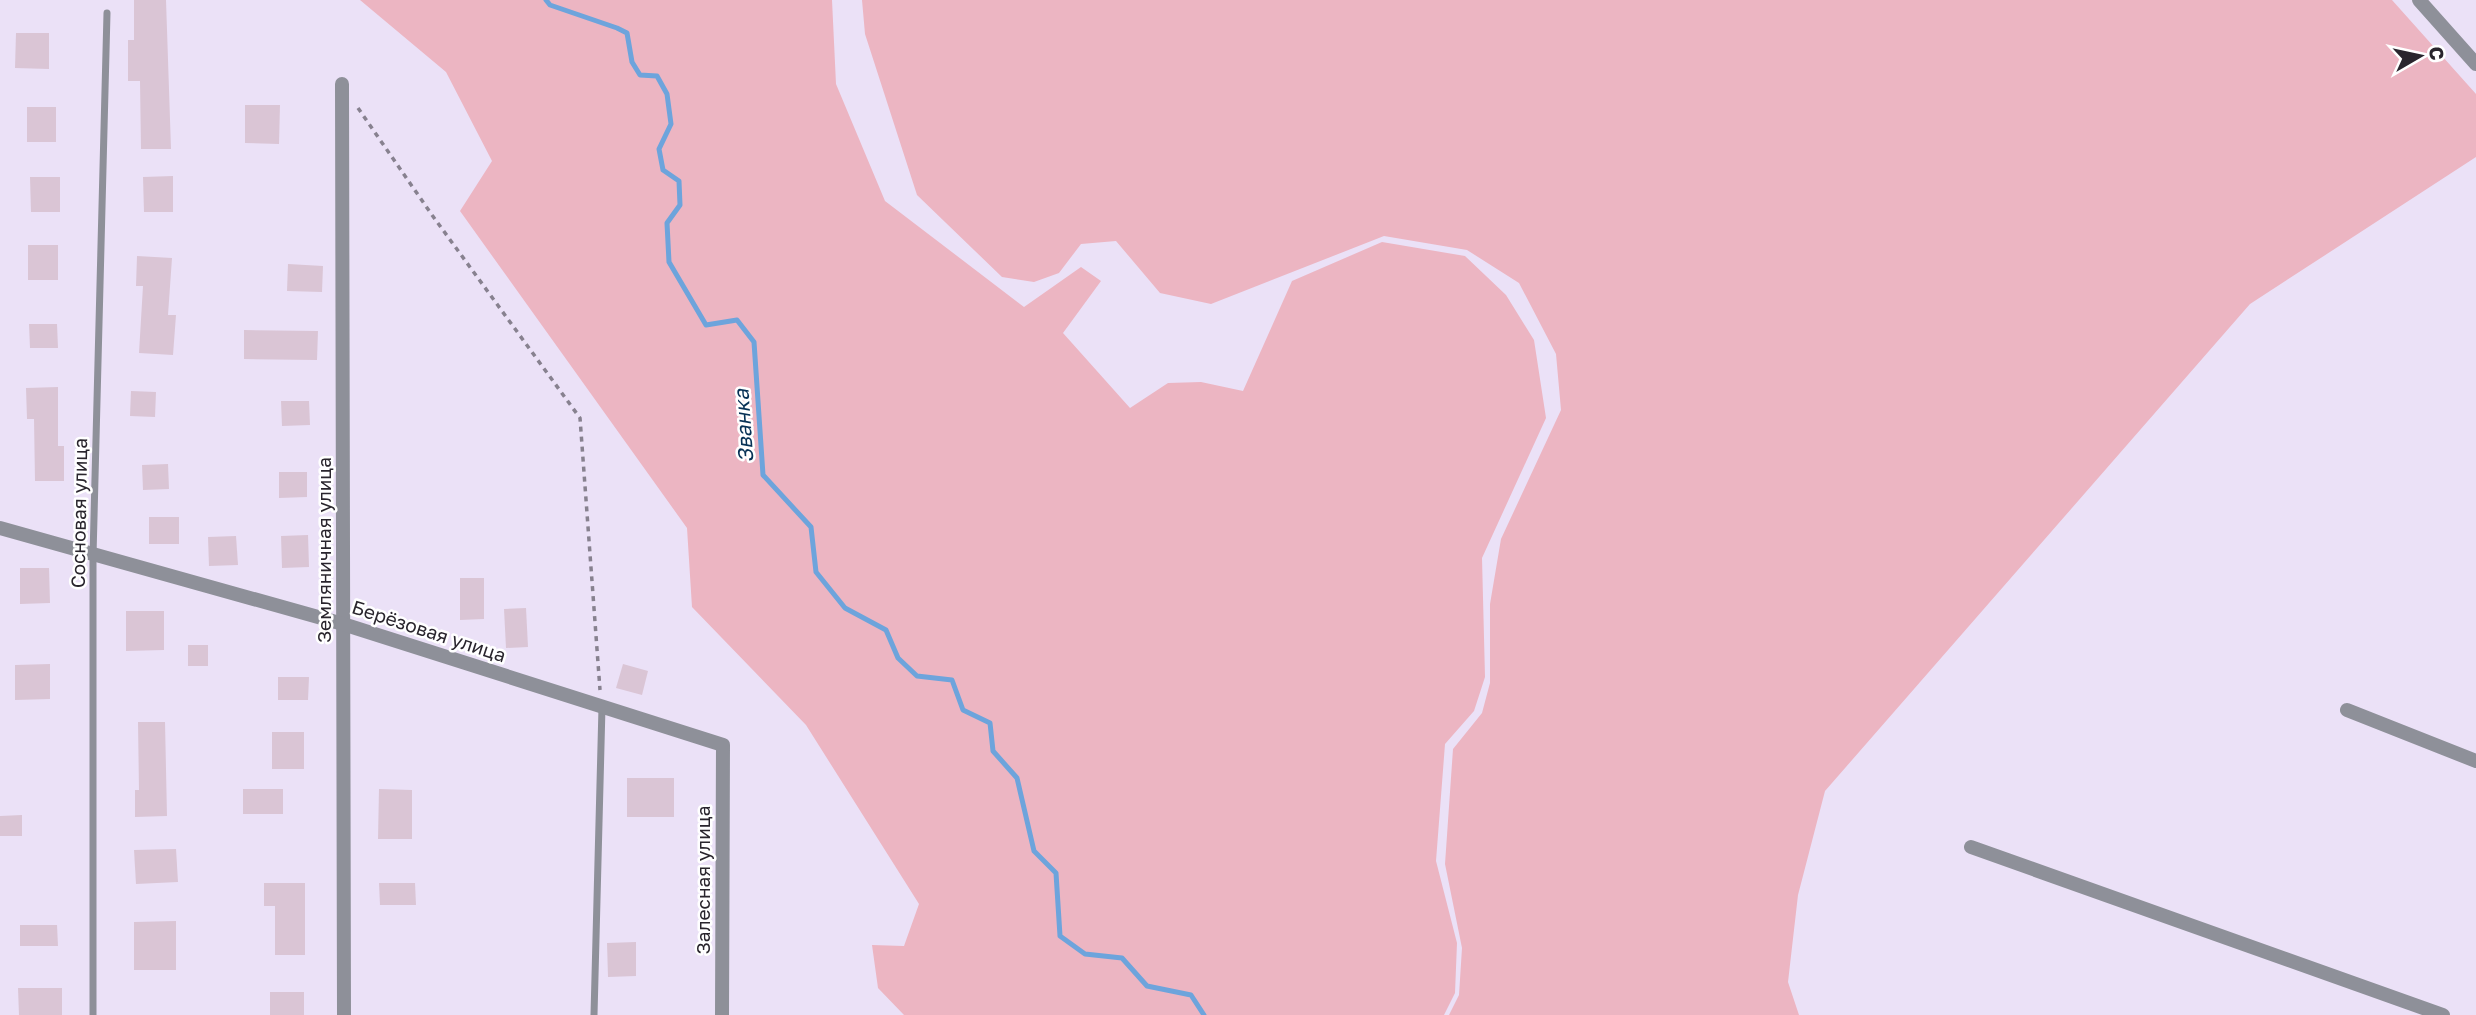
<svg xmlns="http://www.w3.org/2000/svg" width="2476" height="1015" font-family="'Golos Text',sans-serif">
	<rect width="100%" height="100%" fill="#ebe1f7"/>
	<g fill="#ecb5c2">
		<path d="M360 0H832L836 84 885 201 1024 307 1081 267 1101 281 1063 333 1130 408 1168 383 1201 382 1243 391 1292 281 1382 242 1465 256 1506 295 1534 340 1546 418 1482 558 1485 677 1474 711 1445 744 1436 861 1457 943 1455 993 1444 1015H904L878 988 872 945 904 946 919 904 806 725 692 607 687 528 460 211 492 161 446 72Z"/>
		<path d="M862 0H2392L2476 94V157L2250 304 1825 791 1798 895 1788 982 1799 1015H1449L1459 995 1462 948 1445 864 1453 749 1482 713 1490 683V604L1501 539 1561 410 1556 354 1519 283 1467 250 1384 236 1211 304 1160 293 1116 241 1081 244 1059 273 1034 282 1002 277 917 195 865 34Z"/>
	</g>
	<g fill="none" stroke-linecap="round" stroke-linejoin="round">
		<path stroke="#6da4dc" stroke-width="5" d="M546 0 550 5 617 28 627 33 632 62 640 75 657 76 667 94 671 124 659 149 663 170 679 181 680 205 667 223 669 262 706 325 737 320 754 342 763 475 811 527 816 572 845 608 886 630 898 658 917 676 952 680 963 710 990 723 993 751 1017 778 1034 851 1056 873 1060 936 1085 954 1122 958 1147 986 1191 995 1204 1015"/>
	</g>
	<g fill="#dac5d5">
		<path d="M134 0H166L171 149H141L140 81H128V40H134Z"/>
		<path d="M16 33H49V69L15 68Z"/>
		<path d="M245 105H280L279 144 245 143Z"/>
		<rect x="27" y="107" width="29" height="35"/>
		<path d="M173 176V212H144L143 177Z"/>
		<path d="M30 177H60V212H31Z"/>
		<rect x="28" y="245" width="30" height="35"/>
		<path d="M137 256 172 258 168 315H176L173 355 139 353 143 286H136Z"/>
		<path d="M288 264 323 266 322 292 287 291Z"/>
		<path d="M29 324H57L58 348H30Z"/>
		<path d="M244 330 318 331 317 360 244 359Z"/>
		<path d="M58 387V446H64V481H35L34 419H27L26 388Z"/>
		<path d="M131 391 156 392 155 417 130 416Z"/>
		<path d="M281 401H309L310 425 282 426Z"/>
		<path d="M168 464 169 489 143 490 142 465Z"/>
		<path d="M279 472H307V497L279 498Z"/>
		<rect x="149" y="517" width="30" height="27"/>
		<path d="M308 535 309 567 282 568 281 536Z"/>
		<path d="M236 536 238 565 209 566 208 537Z"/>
		<path d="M20 568H49L50 603 20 604Z"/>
		<path d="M460 578H484V619L460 620Z"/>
		<path d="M526 608 528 647 506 648 504 609Z"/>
		<path d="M126 611H164V650L126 651Z"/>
		<rect x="188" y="645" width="20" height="21"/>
		<path d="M50 664V699L15 700V665Z"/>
		<path d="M623 664 648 671 642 695 616 688Z"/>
		<path d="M278 677H309L308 700H278Z"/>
		<path d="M138 722H165L167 816 135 817V790H139Z"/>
		<rect x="272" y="732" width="32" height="37"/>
		<rect x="627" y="778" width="47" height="39"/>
		<rect x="243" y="789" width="40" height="25"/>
		<path d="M379 789 412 790V839H378Z"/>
		<path d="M22 815V836H0V816Z"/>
		<path d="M176 849 178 882 136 884 134 850Z"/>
		<path d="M264 883H305V955H275V906H264Z"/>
		<path d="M379 883H415L416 905H380Z"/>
		<path d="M176 921V970H134V922Z"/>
		<path d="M20 925H57L58 946H20Z"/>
		<path d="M636 942V976L608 977 607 943Z"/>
		<path d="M18 988H62V1015H19Z"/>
		<rect x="270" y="992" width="34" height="23"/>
	</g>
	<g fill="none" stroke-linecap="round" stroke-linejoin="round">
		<path stroke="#87818f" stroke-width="3.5" stroke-dasharray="5 5" stroke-linecap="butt" d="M358 108 432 215 580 418 600 690"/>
		<g stroke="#8e9099" stroke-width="7">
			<path d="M93 1015V556L107 13"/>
			<path d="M594 1015 602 707"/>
		</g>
		<g stroke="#8e9099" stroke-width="14">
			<path d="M2419 0 2476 64"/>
			<path d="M342 84 344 1015"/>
			<path d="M0 528 343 624 723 745 722 1015"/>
			<path d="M2347 710 2476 761"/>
			<path d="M1971 847 2443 1015"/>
		</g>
	</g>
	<g text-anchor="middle" stroke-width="5" stroke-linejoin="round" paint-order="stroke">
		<g font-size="19" fill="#29252d" stroke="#fff">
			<text transform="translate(79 513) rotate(-89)" y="7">Сосновая улица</text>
			<text transform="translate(324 550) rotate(-90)" y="7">Земляничная улица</text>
			<text transform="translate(429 631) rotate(18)" y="7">Берёзовая улица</text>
			<text transform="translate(703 880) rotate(-90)" y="7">Залесная улица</text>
		</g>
		<g font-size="21" font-style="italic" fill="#073155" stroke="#fff">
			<text transform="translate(744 426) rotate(-94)" y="7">Званка</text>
		</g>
	</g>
	<g transform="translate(2420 56) rotate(81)" stroke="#ffffff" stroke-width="5" paint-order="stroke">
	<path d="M0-5L12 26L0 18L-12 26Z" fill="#29252d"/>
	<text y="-10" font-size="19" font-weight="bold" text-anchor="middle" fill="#29252d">С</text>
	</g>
</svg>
